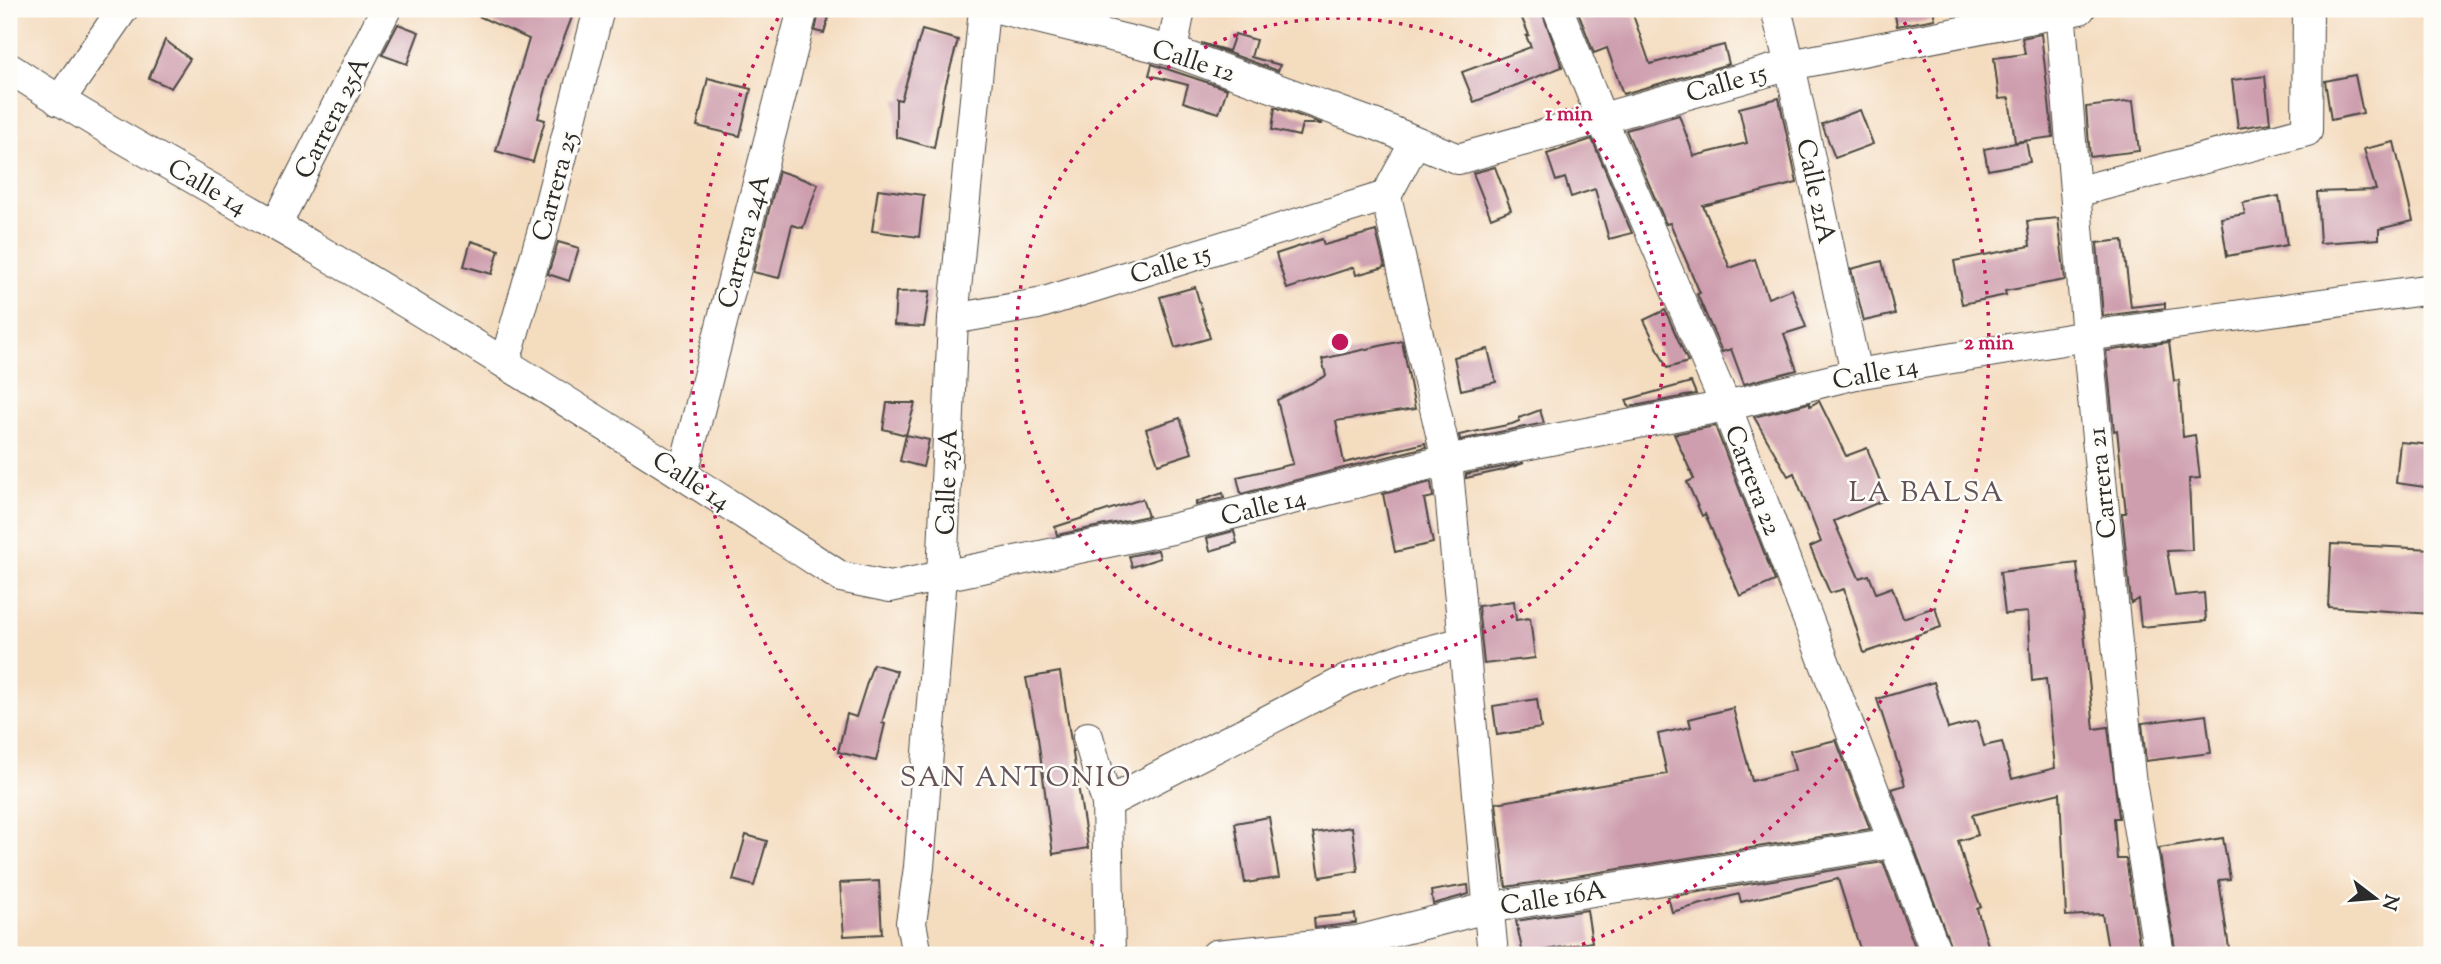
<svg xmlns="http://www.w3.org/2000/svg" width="2441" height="964" font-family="'Sorts Mill Goudy',serif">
	<rect width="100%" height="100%" fill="#fdfcf7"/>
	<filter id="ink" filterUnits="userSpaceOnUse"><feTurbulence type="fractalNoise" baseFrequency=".0143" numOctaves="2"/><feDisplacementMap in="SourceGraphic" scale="14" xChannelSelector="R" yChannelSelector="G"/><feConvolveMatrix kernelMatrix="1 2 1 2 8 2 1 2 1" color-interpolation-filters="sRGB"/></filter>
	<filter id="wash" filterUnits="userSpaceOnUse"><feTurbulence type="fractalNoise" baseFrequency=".00686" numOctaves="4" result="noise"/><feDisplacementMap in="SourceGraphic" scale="28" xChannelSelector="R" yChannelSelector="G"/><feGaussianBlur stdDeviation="1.57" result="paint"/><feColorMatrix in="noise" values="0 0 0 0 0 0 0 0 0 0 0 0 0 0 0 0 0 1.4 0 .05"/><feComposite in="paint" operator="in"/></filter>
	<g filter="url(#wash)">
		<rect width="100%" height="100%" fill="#f4dcbf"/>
		<g id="blocks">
			<g fill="#ce9eae">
				<path d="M463 9H575L549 78 538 118 545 120 533 162 496 151 529 39Z"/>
				<path d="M820 9H831L824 33 815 31Z"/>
				<path d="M1518 9H1541L1562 67 1474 102 1462 72 1531 47 1526 36 1529 35Z"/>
				<path d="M1577 9H1631L1650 64 1724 45 1729 64 1623 94 1607 48 1594 53Z"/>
				<path d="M1926 9H1933L1935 19 1897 26 1895 15Z"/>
				<path d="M398 24 419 32 407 64 382 55Z"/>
				<path d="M922 30 958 40 944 91 934 148 896 137V99L901 100Z"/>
				<path d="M1235 34 1256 40 1251 57 1280 65 1278 71 1201 43 1229 51Z"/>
				<path d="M2041 34 2053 137 2015 142 2009 98 1999 99 1994 58 2025 54 2022 38Z"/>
				<path d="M165 40 190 59 171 88 149 78Z"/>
				<path d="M1152 64 1227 89 1219 113 1183 102 1188 85 1149 75Z"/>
				<path d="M2355 75 2363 113 2331 120 2325 81Z"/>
				<path d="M2265 76 2270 123 2238 128 2232 80Z"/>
				<path d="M708 78 751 89 740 136 697 126Z"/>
				<path d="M1779 98 1797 183 1703 206 1730 268 1755 259 1768 298 1792 289 1806 327 1784 334 1797 370 1744 384 1731 349 1722 352 1697 294 1700 293 1670 223 1666 224 1626 130 1679 115 1694 156 1747 143 1739 108Z"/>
				<path d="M2133 101 2139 151 2090 157 2086 107Z"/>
				<path d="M1275 107 1323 124H1302L1299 136 1272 130Z"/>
				<path d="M1860 110 1873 144 1835 158 1822 124Z"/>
				<path d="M1592 139 1632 233 1609 239 1595 189 1571 197 1565 178 1556 181 1547 154Z"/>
				<path d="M2026 141 2030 162 1988 170 1984 149Z"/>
				<path d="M2394 142 2413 221 2379 229V239L2320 243 2317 192 2376 190 2364 149Z"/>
				<path d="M1495 167 1511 210 1491 218 1473 173Z"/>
				<path d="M779 171 818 184 803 228 792 225 779 278 753 272Z"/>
				<path d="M878 189 924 195 919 237 872 231Z"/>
				<path d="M2279 196 2287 245 2227 256 2221 218 2245 214 2243 203Z"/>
				<path d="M2058 218 2065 280 2005 291 2006 295 1962 304 1954 261 2030 246 2027 221Z"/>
				<path d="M1376 231 1385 267 1356 275 1354 267 1287 289 1276 254 1322 239 1324 245Z"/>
				<path d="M2123 240 2131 307 2165 303V308L2103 316 2097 243Z"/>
				<path d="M471 241 499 250 492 274 464 266Z"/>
				<path d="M558 242 579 248 569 281 548 274Z"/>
				<path d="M1882 261 1895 314 1864 321 1851 269Z"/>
				<path d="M1195 287 1210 338 1175 348 1160 297Z"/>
				<path d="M930 291 924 327 894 325 896 292Z"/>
				<path d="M1665 310 1688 362 1667 368 1644 320Z"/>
				<path d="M1402 341 1415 409 1336 421 1344 463 1425 443 1426 447 1241 494 1237 477 1293 464 1277 400 1326 376 1322 359Z"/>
				<path d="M2169 342 2174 381 2179 380 2183 437 2195 435 2200 478 2189 479 2192 550 2167 551 2175 596 2204 593 2206 621 2141 627 2138 599 2131 603 2122 513H2126L2117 430 2114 431 2106 351Z"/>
				<path d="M1488 349 1496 382 1461 390 1454 357Z"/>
				<path d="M1691 382 1696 394 1629 407 1626 400Z"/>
				<path d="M1819 401 1846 456 1867 448 1887 499 1834 521 1859 578 1869 575 1876 593 1892 587 1903 618 1935 607 1941 627 1864 653 1844 589 1830 593 1810 547 1821 542 1794 473 1788 476 1754 417 1809 403 1810 406Z"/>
				<path d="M887 403H915L906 435 883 429Z"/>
				<path d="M1540 410 1544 423 1460 440 1459 435 1512 424 1519 421V418Z"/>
				<path d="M1180 418 1192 453 1158 464 1146 429Z"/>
				<path d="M1715 426 1775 581 1740 596 1705 514 1702 516 1687 482 1694 479 1674 434Z"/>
				<path d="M906 435 929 440 923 467 900 461Z"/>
				<path d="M2400 442 2432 445V488L2396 483Z"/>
				<path d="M1524 463 1503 470 1466 478V474Z"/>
				<path d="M1431 482 1433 497 1424 499 1433 543 1395 552 1383 494Z"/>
				<path d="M1223 493 1224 498 1196 505V502Z"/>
				<path d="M1142 499 1148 516 1057 535 1055 527Z"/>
				<path d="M1234 531 1237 543 1210 551 1207 538Z"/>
				<path d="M2331 544 2432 549V614L2328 607Z"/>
				<path d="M1158 550 1160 558 1132 567 1129 556Z"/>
				<path d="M2077 563 2094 729 2108 727 2119 818H2114L2117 859H2126L2141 955H2109L2102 914 2066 916 2060 793 1972 815 1978 835 1958 841 1968 875 1981 907 1977 909 1991 955H1954L1892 789 1905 785 1877 699 1934 682 1948 729 1977 721 1984 746 2002 742 2012 779 2055 768 2046 679 2032 681 2028 612 2005 614 2000 572Z"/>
				<path d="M1514 601 1516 620 1530 618 1535 658 1484 664 1478 606Z"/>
				<path d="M873 664 897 671 882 723 885 724 876 761 838 752 847 714 856 717Z"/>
				<path d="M1060 672 1088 848 1053 854 1038 738 1026 678Z"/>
				<path d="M1537 699 1541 728 1497 735 1493 706Z"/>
				<path d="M1733 708 1752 781 1795 770 1790 751 1836 740 1870 829 1506 887 1496 803 1667 774 1658 734 1691 727 1689 719Z"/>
				<path d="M2206 715 2211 753 2146 761 2142 723Z"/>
				<path d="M1269 817 1279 878 1245 883 1235 823Z"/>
				<path d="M1352 827 1358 871 1320 877 1313 833Z"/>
				<path d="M746 835 767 841 754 886 733 880Z"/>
				<path d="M2223 838 2230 879 2219 880 2230 955H2176L2159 848Z"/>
				<path d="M1883 862 1918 955H1862L1838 879 1741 902 1739 894 1672 912 1668 897Z"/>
				<path d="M879 881 882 934 844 936 840 883Z"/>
				<path d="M1468 885 1469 894 1433 904 1431 891Z"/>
				<path d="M1587 910 1592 942 1523 954 1516 921Z"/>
				<path d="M1355 914 1356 923 1315 928 1314 918Z"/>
			</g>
		</g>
	</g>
	<g filter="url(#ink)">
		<use href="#blocks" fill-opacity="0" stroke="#494641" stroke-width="2"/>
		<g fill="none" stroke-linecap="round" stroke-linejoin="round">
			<g stroke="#494641" stroke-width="32">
				<g id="street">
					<path d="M1001 9 1172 51 1382 127 1458 159 1790 65 2080 9"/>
					<path d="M1558 9 1601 117 1726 406 1937 955"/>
					<path d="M1776 9 1790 65 1856 374"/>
					<path d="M2060 9 2087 336 2130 776 2159 955"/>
					<path d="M1172 51 1180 9"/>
					<path d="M9 68C108 133 213 188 315 248 493 354 668 464 841 577L890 587 942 576 1172 529 1447 460 1726 406 1856 374 2087 336 2432 289"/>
					<path d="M59 101 123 9"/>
					<path d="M1415 142 1386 196 1447 460 1493 955"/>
					<path d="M2076 192 2307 131 2308 9"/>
					<path d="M276 225 386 9"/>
					<path d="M953 319 1038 304 1386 196"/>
					<path d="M505 362 543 230 599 9"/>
					<path d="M683 473 803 9"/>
					<path d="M1088 737 1107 803 1110 955"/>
					<path d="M1107 803 1350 678 1405 657 1464 642"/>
					<path d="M917 955 911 923 919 867 942 576 953 319 984 9"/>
					<path d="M1216 955 1357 941 1487 908 1892 843"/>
				</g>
			</g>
			<use href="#street" stroke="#fff" stroke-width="30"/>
		</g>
	</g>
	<g fill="none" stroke="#c2185b" stroke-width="3.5" stroke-dasharray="3.5 7">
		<circle cx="1340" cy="342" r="324"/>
		<path d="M1123 954A649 649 0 0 1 781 13M1899 13A649 649 0 0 1 1557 954"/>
	</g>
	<g text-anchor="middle" stroke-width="5" stroke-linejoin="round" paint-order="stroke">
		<g font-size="26" fill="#2b2b2b" stroke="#fdfcf7">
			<text transform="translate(1194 60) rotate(18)" y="9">Calle 12</text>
			<text transform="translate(1726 82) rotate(-16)" y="9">Calle 15</text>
			<text transform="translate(331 117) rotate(-63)" y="9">Carrera 25A</text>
			<text transform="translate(208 186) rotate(30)" y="9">Calle 14</text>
			<text transform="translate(554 186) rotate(-75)" y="9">Carrera 25</text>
			<text transform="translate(1817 191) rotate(78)" y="9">Calle 21A</text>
			<text transform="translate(743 241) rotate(-75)" y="9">Carrera 24A</text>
			<text transform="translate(1170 263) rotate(-17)" y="9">Calle 15</text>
			<text transform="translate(1875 372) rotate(-11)" y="9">Calle 14</text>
			<text transform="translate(692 480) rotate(33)" y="9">Calle 14</text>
			<text transform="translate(1754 480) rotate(69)" y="9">Carrera 22</text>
			<text transform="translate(946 482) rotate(-88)" y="9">Calle 25A</text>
			<text transform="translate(2101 483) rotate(-96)" y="9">Carrera 21</text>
			<text transform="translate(1263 506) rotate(-14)" y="9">Calle 14</text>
			<text transform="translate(1553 897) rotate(-9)" y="9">Calle 16A</text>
		</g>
		<g font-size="28" letter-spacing="2" fill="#645359" stroke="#fdfcf7">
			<text x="1927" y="501">LA BALSA</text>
			<text x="1016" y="786">SAN ANTONIO</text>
		</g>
	</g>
	<circle cx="1340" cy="342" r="10" fill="#c2185b" stroke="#fdfcf7" stroke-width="3.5"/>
	<g font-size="21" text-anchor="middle" font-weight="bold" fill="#c2185b" stroke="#fdfcf7" stroke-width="5" stroke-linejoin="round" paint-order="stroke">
		<text x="1569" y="120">1 min</text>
		<text x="1989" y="349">2 min</text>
	</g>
	<rect width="2441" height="964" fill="none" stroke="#fdfcf7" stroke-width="35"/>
	<g transform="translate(2375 898) rotate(106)" stroke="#fdfcf7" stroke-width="5" paint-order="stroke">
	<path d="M0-5L12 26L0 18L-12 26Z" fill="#2b2b2b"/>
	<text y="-10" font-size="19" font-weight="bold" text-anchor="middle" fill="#2b2b2b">N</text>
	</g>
</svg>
